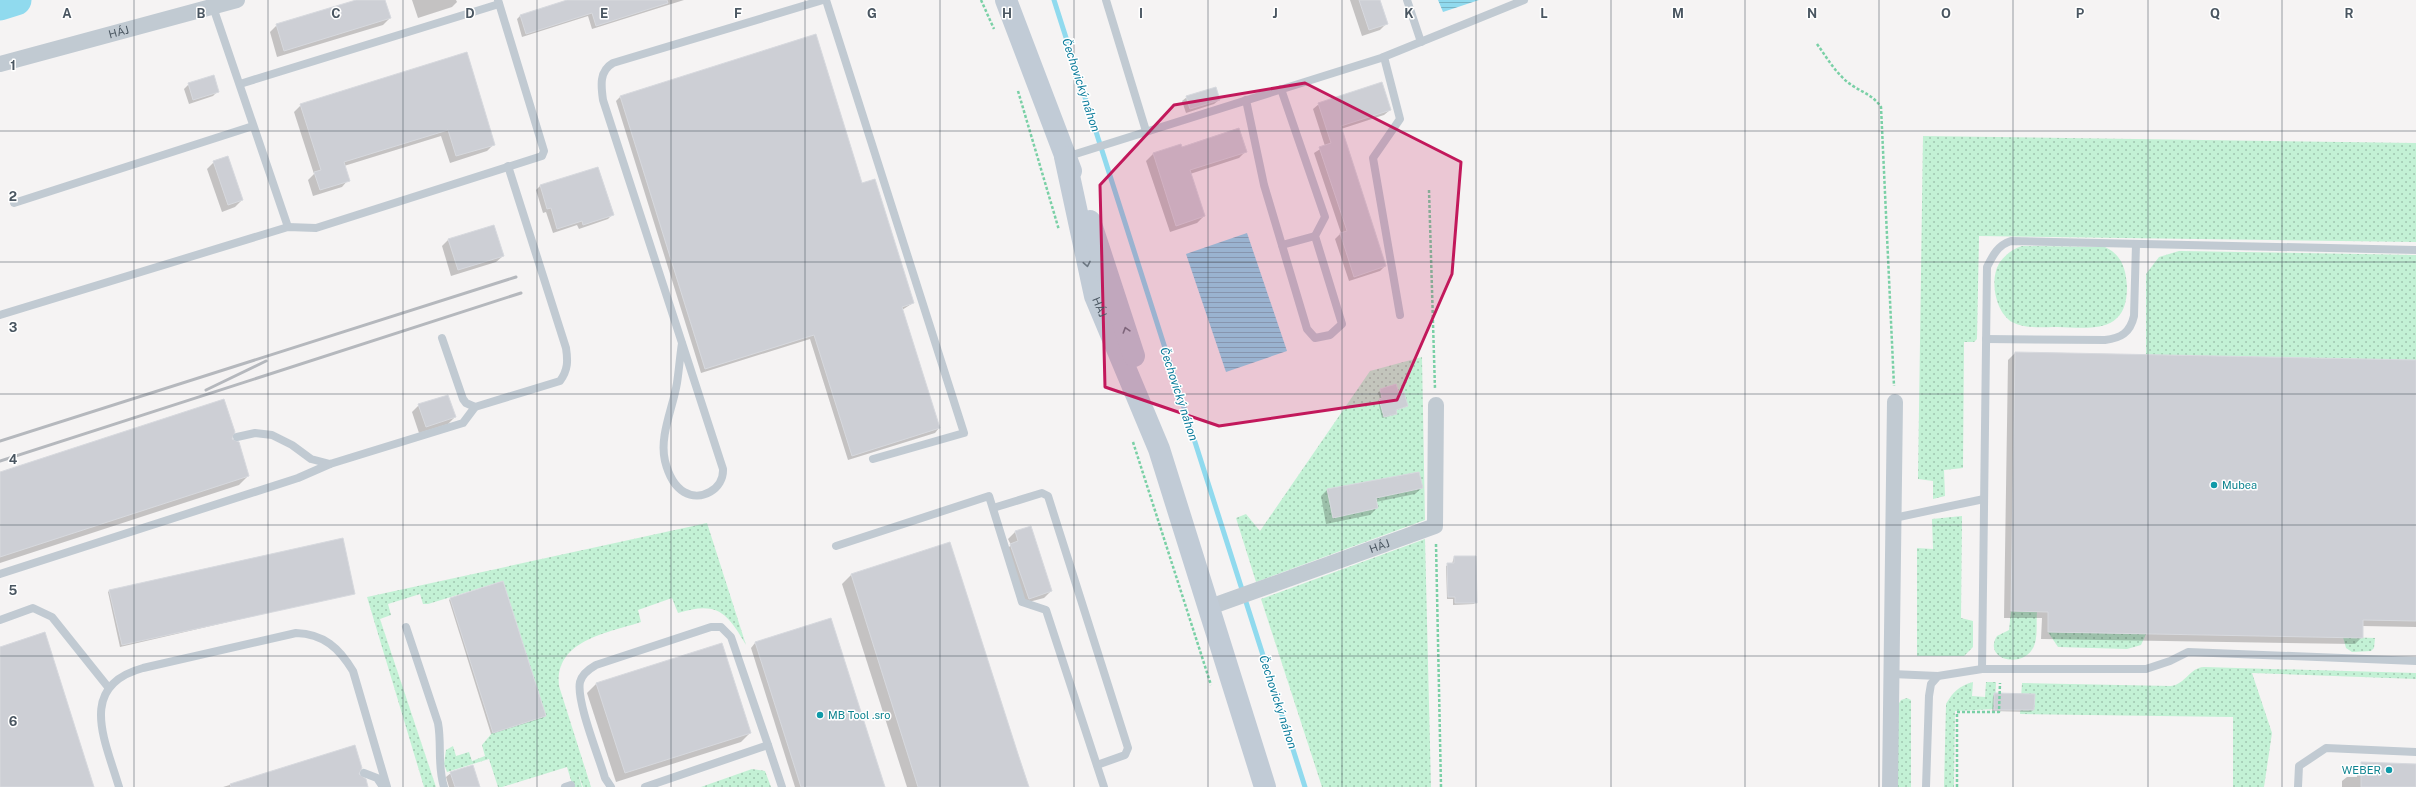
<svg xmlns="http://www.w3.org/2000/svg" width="2416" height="787" font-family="'Public Sans',sans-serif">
	<defs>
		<pattern id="green-dots" width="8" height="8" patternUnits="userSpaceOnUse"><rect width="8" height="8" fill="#c3f1d5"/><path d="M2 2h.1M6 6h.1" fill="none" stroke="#a0c6b0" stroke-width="1.8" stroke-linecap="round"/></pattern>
		<pattern id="water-rules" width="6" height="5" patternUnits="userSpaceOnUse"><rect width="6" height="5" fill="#90daee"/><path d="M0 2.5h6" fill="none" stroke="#78b4c4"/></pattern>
	</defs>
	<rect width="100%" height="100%" fill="#f5f3f3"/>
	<g fill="url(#green-dots)">
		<path d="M1923 136 2416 143V242L1979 236 1977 339 1974 342H1964L1963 468 1944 470 1945 496 1933 499V481L1918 479Z"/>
		<path d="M2022 246 2105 247C2122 255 2126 269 2127 287 2127 334 2092 328 2057 327 2043 327 2025 329 2012 322 1995 312 1989 278 2000 262 2006 254 2013 249 2022 246Z"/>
		<path d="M2179 251 2416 255V360L2146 355V274L2159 257Z"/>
		<path d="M1422 357 1425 520 1256 582 1236 518 1246 514 1260 531 1370 371Z"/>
		<path d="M1962 516 1961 618 1973 621V647L1964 656H1917V548L1933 549 1932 519Z"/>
		<path d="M707 523 746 645C727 612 717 601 678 613L672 598 638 610 641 622C608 633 554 640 559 686L591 787H583L578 773 582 787H573L567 767 502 787H498L489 759 447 772 444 764 446 750 453 746 456 756 469 752 472 761 485 756 482 745 492 733 546 716 503 581 428 604H423L420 594 388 604 391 615 380 619 436 787H424L367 597Z"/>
		<path d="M1425 539 1431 787H1322L1261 599Z"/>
		<path d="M2011 611 2037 612C2036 622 2038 637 2034 646 2024 670 1982 660 1997 636L2009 630Z"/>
		<path d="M2048 632 2146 634 2141 645 2127 649 2058 647Z"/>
		<path d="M2343 637 2375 638 2374 648 2371 651 2352 652 2346 648Z"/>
		<path d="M2204 667 2416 673V679L2252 673 2272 733 2264 787H2233V717L2020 714 2022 683 2171 686C2186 684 2189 668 2204 667Z"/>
		<path d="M1973 682 1972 696 1985 697 1986 682H1996L1995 709 1955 711 1954 787H1944L1946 704C1953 692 1959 686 1973 682Z"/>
		<path d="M1907 698 1911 700V787H1890L1891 716 1901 700Z"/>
		<path d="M752 769 765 771 771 787H701Z"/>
	</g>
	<g fill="url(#water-rules)">
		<path d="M1438 0H1479L1443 12Z"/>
		<path d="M1247 233 1287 351 1226 372 1186 254Z"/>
	</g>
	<g fill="#0003">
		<path d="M359 0H384L390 18 383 25 277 57 270 32 277 25Z"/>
		<path d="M412 0H456L457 2 452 7 418 18Z"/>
		<path d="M570 0H684L592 29 588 16 522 37 517 19 520 16Z"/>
		<path d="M1350 0H1379L1387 23 1380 30 1362 36Z"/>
		<path d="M466 53 494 144 487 151 450 163 441 136 344 166 348 180 342 187 313 196 308 180 314 174 294 112 301 105Z"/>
		<path d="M189 84 218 91 213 96 189 104 184 89Z"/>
		<path d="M620 97 862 184 913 303 902 310 939 428 935 433 848 460 810 339 701 373 616 101Z"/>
		<path d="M1187 97 1219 100 1214 104 1186 113 1182 101Z"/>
		<path d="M1319 104 1390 110 1384 115 1341 129 1385 266 1380 271 1349 281 1335 239 1341 233 1314 153 1325 146 1313 109Z"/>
		<path d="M1180 145 1182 149 1246 151 1239 158 1190 174 1204 216 1197 223 1170 232 1146 161 1153 154Z"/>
		<path d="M214 162 242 200 235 207 222 212 207 169Z"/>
		<path d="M598 168 612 215 608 219 579 229 577 225 553 233 546 212 543 213 536 190 540 186Z"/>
		<path d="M449 239 503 256 496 262 451 276 442 246Z"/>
		<path d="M2015 353 2416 361V627L2362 626V637L2355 644 2041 639 2042 618H2004L2008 360Z"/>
		<path d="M1396 386 1398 394 1407 406 1395 411 1394 415 1382 418 1378 401 1380 399 1378 392Z"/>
		<path d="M419 405 455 417 448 424 419 433 412 412Z"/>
		<path d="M230 439 248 476 239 485 0 563V473Z"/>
		<path d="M1422 488 1415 494 1376 502 1377 508 1370 515 1326 524 1321 496 1327 490Z"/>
		<path d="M1015 532 1051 591 1044 598 1021 604 1004 552 1011 545 1008 539Z"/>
		<path d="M950 543 1028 787H907L842 584 851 575Z"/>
		<path d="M1454 557 1476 602 1474 604 1453 605V599H1447L1446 566 1452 564Z"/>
		<path d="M110 590 354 593 120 647 108 592Z"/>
		<path d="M451 598 545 716 543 718 491 734 449 600Z"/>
		<path d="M755 643 884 787H795L751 648Z"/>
		<path d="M596 684 750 733 741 742 616 782 587 693Z"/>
		<path d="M1995 694 2034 695 2033 710 2031 712 1992 711 1993 696Z"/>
		<path d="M354 747 357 775 367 787H223Z"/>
		<path d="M2362 763 2416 765V787H2342V781L2347 777H2357V768Z"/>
		<path d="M451 773 479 787H449L446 777Z"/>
	</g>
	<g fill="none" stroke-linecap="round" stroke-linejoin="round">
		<path stroke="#90daee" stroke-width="5" d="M1054 0 1305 787"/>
		<path stroke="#90daee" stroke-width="31" d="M0 5 16 0"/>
	</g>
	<g fill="#cdcfd5" stroke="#d7d9de">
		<path d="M356 0H385L391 18 284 51 276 24Z"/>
		<path d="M567 0H667L668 3 596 26 592 13 526 34 520 15Z"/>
		<path d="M1359 0H1380L1388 24 1369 30Z"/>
		<path d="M816 34 862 183 875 179 914 303 902 307 940 428 852 456 814 335 705 369 620 96Z"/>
		<path d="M467 52 495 145 456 156 448 130 344 162 350 181 320 190 314 172 321 170 300 104Z"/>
		<path d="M214 75 219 92 193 100 188 83Z"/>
		<path d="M1382 82 1391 110 1341 126 1386 266 1354 277 1340 233 1347 231 1319 147 1331 143 1318 103Z"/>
		<path d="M1216 87 1220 100 1190 109 1186 96Z"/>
		<path d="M1239 128 1247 152 1190 170 1205 216 1176 226 1153 153 1181 144 1182 147Z"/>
		<path d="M228 156 243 200 228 205 213 161Z"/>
		<path d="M598 167 614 215 583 225 582 221 557 229 551 208 547 209 540 185Z"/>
		<path d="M494 225 504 256 458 270 448 239Z"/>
		<path d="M2015 352 2416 360V621L2363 620V638L2048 632V612L2011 611Z"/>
		<path d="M1396 384 1399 393 1404 392 1408 406 1396 410 1397 414 1384 417 1379 399 1382 398 1380 389Z"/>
		<path d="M448 395 456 417 426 427 418 404Z"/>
		<path d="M224 399 235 432 232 439 239 442 249 476 0 557V472Z"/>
		<path d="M1419 472 1423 488 1376 498 1378 508 1333 518 1327 489Z"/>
		<path d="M1031 526 1052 591 1029 599 1010 544 1018 541 1015 531Z"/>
		<path d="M343 538 355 594 122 645 109 590Z"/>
		<path d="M950 542 1018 754 1029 787H918L851 574Z"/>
		<path d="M1454 556H1476L1477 603H1455V597H1448L1447 563H1454Z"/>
		<path d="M503 581 546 716 493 733 450 598Z"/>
		<path d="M831 618 885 787H801L755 642Z"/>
		<path d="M45 632 94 787H0V647Z"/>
		<path d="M722 643 751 733 625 773 596 683Z"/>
		<path d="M1994 693 2035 694 2034 710H1994Z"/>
		<path d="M355 745 362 768 359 774 366 779 368 787H231L230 784Z"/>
		<path d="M2361 762 2416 764V787H2361Z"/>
		<path d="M473 765 480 787H455L450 772Z"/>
	</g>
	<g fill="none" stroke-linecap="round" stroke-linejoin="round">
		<g stroke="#7ad0a6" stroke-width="2.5" stroke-dasharray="3 2" stroke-linecap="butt">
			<path d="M981 0 994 29"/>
			<path d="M1817 44C1825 55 1832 67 1842 77 1855 91 1871 92 1881 107L1894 386"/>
			<path d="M1018 91 1059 230"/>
			<path d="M1429 190 1435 389"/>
			<path d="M1133 442 1211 685"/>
			<path d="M1436 544 1441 787"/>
			<path d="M1957 787V712H1999L2000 683"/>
		</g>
		<g stroke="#c1cad2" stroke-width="8">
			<path d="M826 0 964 433 873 459"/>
			<path d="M1106 0 1146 131"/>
			<path d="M1407 0 1421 42"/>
			<path d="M213 7 288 227"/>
			<path d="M1384 57 1400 119 1373 158 1400 315"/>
			<path d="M240 84 499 4"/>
			<path d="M1246 100 1264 185 1307 329 1315 338 1330 335 1342 324 1315 236 1325 217 1281 89"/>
			<path d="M1066 157 1381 58 1524 0"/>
			<path d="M14 203 253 126"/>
			<path d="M1282 245 1315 236"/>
			<path d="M0 315 288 227 316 228 542 156 544 151 498 0"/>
			<path d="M442 338 463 399 466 403 475 407 560 381C568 370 568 361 566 348L508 166"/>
			<path d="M1986 339 2105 340C2121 338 2130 333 2134 316L2136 244"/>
			<path d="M682 343C680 356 679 370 677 383 673 408 659 436 665 461 668 473 674 486 684 492 701 502 724 489 723 469L603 100C601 86 599 71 613 63L823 0"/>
			<path d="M237 437 255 433 272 435 292 445 311 459 330 464 463 423 475 407"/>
			<path d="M993 508 1042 493 1048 496 1128 748 1125 755 1097 765"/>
			<path d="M1894 518 1984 499"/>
			<path d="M836 546 989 496 1022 602 1046 610 1104 787"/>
			<path d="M0 574 298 478 330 464"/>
			<path d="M0 620 33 608 52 617 108 687"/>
			<path d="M406 627 438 723C442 745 437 765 444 787"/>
			<path d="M1982 669 1987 267C1993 255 1998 245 2011 241L2416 250"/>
			<path d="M1892 674 1938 676"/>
			<path d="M768 745 782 787"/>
			<path d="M364 773 377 778 383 787"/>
			<path d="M119 787C105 740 77 686 143 668L296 633C324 634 339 648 353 671L387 787"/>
			<path d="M565 787 571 785"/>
			<path d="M611 787 605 778C599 757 576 701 580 682 582 674 589 669 596 665L711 627H721L731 637 768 745 645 787"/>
			<path d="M1926 787 1929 696 1931 684 1938 676 1982 669H2146L2170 661 2188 652 2416 661"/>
			<path d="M2298 787 2299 766 2326 748 2416 752"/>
		</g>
		<g stroke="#c1cad2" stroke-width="16">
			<path id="s1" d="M0 64 237 0"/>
			<path id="s2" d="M1210 607 1435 526 1436 405"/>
			<path d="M1890 787 1895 402"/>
		</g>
		<g stroke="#c1cbd6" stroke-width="22">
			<path d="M1006 0 1071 171"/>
			<path id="s3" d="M1065 157 1095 296 1159 449 1265 787"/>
			<path d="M1090 221 1134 356"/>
		</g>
		<g stroke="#b5b8bd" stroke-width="3">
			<path d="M206 390 266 361"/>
			<path d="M0 441 516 277"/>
			<path d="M0 461 521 293"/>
		</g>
	</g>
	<defs><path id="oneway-chevron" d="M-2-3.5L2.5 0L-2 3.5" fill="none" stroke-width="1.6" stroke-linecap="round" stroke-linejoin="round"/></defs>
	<g stroke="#6e7984">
		<use href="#oneway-chevron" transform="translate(1087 264) rotate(79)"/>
		<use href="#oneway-chevron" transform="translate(1126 330) rotate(-107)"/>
	</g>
	<path fill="#c2185b" fill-opacity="0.2" stroke="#c2185b" stroke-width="3" stroke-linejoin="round" d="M1305 83 1461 162 1452 274 1397 400 1219 426 1105 387 1100 185 1174 105Z"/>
	<path fill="none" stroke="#4a5661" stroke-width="1" stroke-opacity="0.55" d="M134 0V787M268 0V787M403 0V787M537 0V787M671 0V787M805 0V787M940 0V787M1074 0V787M1208 0V787M1342 0V787M1476 0V787M1611 0V787M1745 0V787M1879 0V787M2013 0V787M2148 0V787M2282 0V787M0 131H2416M0 262H2416M0 394H2416M0 525H2416M0 656H2416"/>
	<g fill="#0f9aa8" stroke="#fff" stroke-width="1.5">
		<circle cx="2214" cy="485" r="4"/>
		<circle cx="820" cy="715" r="4"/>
		<circle cx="2389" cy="770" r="4"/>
	</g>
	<g text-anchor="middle" stroke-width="3" stroke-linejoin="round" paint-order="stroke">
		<g font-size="11" fill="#4a5661" stroke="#fff">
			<text dy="4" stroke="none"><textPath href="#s1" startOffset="123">HÁJ</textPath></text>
			<text dy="4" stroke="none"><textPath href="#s3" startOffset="154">HÁJ</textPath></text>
			<text dy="4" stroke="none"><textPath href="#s2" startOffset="180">HÁJ</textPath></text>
		</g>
		<g font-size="11" fill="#0d838f" stroke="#fff" text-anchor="start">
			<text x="2222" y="489">Mubea</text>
			<text x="828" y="719">MB Tool .sro</text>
			<text x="2381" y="774" text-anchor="end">WEBER</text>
		</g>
		<g font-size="12" font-style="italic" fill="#0c7c9b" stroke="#fff">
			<text transform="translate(1081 85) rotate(72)" y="4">Čechovický náhon</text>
			<text transform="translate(1179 394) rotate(72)" y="4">Čechovický náhon</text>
			<text transform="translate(1278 702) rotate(72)" y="4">Čechovický náhon</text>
		</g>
	</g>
	<g font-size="13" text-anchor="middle" font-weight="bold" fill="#4a5661" stroke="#fff" stroke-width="3" stroke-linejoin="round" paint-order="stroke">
		<text x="67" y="18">A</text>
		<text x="201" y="18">B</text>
		<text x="336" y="18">C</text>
		<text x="470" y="18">D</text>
		<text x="604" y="18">E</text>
		<text x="738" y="18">F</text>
		<text x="872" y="18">G</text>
		<text x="1007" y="18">H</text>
		<text x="1141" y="18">I</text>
		<text x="1275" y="18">J</text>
		<text x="1409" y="18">K</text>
		<text x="1544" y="18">L</text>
		<text x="1678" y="18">M</text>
		<text x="1812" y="18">N</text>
		<text x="1946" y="18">O</text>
		<text x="2080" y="18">P</text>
		<text x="2215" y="18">Q</text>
		<text x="2349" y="18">R</text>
		<text x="13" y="70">1</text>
		<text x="13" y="201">2</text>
		<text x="13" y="332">3</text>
		<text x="13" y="464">4</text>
		<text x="13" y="595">5</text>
		<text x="13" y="726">6</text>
	</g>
</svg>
